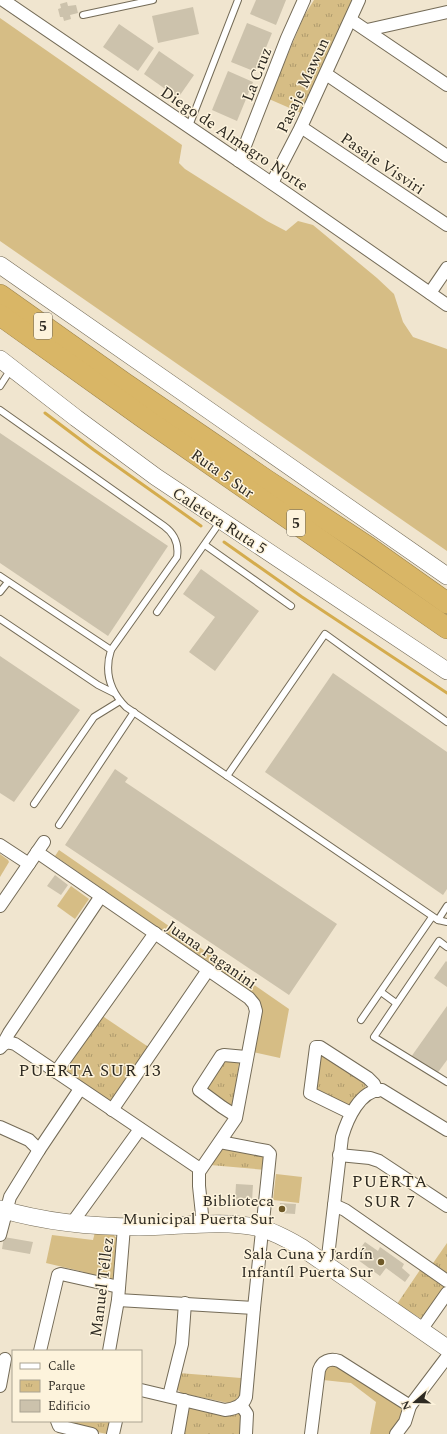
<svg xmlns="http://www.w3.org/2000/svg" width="447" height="1434" font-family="Spectral,serif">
	<defs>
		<pattern id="park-tufts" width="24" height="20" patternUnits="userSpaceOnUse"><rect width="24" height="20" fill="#d6bd85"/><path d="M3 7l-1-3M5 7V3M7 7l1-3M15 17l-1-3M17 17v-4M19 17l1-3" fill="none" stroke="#ae9a6c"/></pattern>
	</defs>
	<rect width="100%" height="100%" fill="#f0e5cf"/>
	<g fill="#d6bd85">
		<path d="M0 18 182 145 179 163 185 169 267 221 286 231 298 221 313 225 377 278 394 294 403 322 413 337 447 349V551L0 241Z"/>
		<path d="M59 850 289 1009 280 1058 253 1052 261 1007 259 1000 254 994 55 856Z"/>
		<path d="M0 854 8 860 9 862 0 877Z"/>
		<path d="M71 886 89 899 75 919 57 906Z"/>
		<path d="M276 1174 302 1177 299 1203 273 1200Z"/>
		<path d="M95 1232 113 1234 118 1240 114 1277 110 1281 83 1275 84 1272 46 1263 52 1235 93 1240Z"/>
		<path d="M329 1366H337L400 1407 404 1414 394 1434H370L376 1402 351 1383 323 1380 325 1370Z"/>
	</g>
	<g fill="url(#park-tufts)">
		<path d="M314 0H354L301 113 269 99 304 16Z"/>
		<path d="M101 1015 150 1048 112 1101H110L65 1071 64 1069Z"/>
		<path d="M321 1052 366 1082 365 1089 348 1107 313 1092Z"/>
		<path d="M221 1060 238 1061 239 1063 233 1105 231 1107 204 1087Z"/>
		<path d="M222 1148 264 1154 266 1170 210 1165Z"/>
		<path d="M447 1243V1276L431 1266Z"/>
		<path d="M422 1267 443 1283 444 1287C439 1295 428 1316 420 1318L397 1304Z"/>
		<path d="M179 1373 241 1378 240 1396 234 1402 228 1403 181 1393 176 1388Z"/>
		<path d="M191 1407 227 1416 241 1412 243 1434H182L187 1410Z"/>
		<path d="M61 1421H113L107 1434 63 1425Z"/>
	</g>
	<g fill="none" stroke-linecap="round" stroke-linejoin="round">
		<g stroke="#d4ac4e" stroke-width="3">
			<path d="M45 413 94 450 201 526"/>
			<path d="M224 542 302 597 447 693"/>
		</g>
	</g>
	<g fill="#ccc2ac">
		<path d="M256 0H286L276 25 250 14Z"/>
		<path d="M67 2 68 6 76 5 78 13 70 15 71 19 64 21 63 17H60L58 9 61 8 60 4Z"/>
		<path d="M193 7 199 34 158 43 152 16Z"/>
		<path d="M247 23 272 33 256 72 231 62Z"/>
		<path d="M119 24 154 48 138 71 103 47Z"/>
		<path d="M159 51 194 75 178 98 144 74Z"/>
		<path d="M228 71 253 82 237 121 212 110Z"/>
		<path d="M0 433 168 546 108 636 0 563Z"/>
		<path d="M201 569 259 611 215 671 189 652 215 617 183 594Z"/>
		<path d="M0 656 80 710 14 802 0 793Z"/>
		<path d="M333 673 447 752V889L443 895 265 772Z"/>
		<path d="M115 769 128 778 125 782 337 924 289 995 65 845Z"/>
		<path d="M55 875 68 885 61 895 47 886Z"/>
		<path d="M446 961 447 962V987L434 978Z"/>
		<path d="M447 1006V1060L436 1075 411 1057Z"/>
		<path d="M236 1184 253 1185 252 1201 235 1200Z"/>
		<path d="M280 1203 296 1204 295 1214 279 1213Z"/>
		<path d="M4 1237 33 1242 30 1254 2 1249Z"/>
		<path d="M365 1242 378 1251 380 1247 404 1264 402 1268 410 1275 405 1282 386 1268 380 1276 354 1257Z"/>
	</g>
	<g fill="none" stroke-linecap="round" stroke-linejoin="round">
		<g stroke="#746b57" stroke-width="8">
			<g id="lane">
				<path d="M83 15 153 0"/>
				<path d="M189 126 238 0"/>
				<path d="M0 386 11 369"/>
				<path d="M0 410 164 526C175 534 179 544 177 557L111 650"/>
				<path d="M205 545 291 606"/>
				<path d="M0 576 111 650C104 672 110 691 126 707L438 920 447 922"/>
				<path d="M0 592 8 582"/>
				<path d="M157 612 220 522"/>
				<path d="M0 619 98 685 114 693"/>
				<path d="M227 776 325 634 447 722"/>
				<path d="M34 804 94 717 120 701"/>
				<path d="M59 825 134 712"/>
				<path d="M438 920 447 906"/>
				<path d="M447 947 439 941 374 1037 447 1082"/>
				<path d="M381 992 396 1003"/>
				<path d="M361 1020 432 917"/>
			</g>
		</g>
		<g stroke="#746b57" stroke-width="14">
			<g id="street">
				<path d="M3 0 289 195 447 305"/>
				<path d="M351 20 447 85"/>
				<path d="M367 30 447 12"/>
				<path d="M326 74 447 156"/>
				<path d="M301 127 447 225"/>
				<path d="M239 161 287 38 304 0"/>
				<path d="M272 183 301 127 359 0"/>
				<path d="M430 293 447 268"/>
				<path d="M0 845 29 864"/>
				<path d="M37 852 249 998 254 1004 256 1011 236 1118 199 1172V1186L203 1224"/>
				<path d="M0 906 44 842"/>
				<path d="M3 1044 9 1033 101 896"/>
				<path d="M0 1048C5 1042 8 1042 15 1044L200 1169"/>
				<path d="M56 1072 155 933"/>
				<path d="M112 1110 208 970"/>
				<path d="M351 1113 310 1093 316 1047H320L368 1078 374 1084 377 1091"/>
				<path d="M236 1116 222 1107 199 1090 221 1056 224 1055 246 1057"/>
				<path d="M0 1127 29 1140 39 1150"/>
				<path d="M339 1155 370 1158 379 1161 447 1206"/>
				<path d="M334 1205 345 1210 447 1281"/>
				<path d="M72 1223 140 1129"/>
				<path d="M0 1235 10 1197 39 1150 80 1089"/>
				<path d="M327 1265 342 1137C347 1120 360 1089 382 1090L447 1130"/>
				<path d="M118 1300 254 1308"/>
				<path d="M421 1330 447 1293"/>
				<path d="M40 1351 58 1275 61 1274 119 1287"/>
				<path d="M109 1351 118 1300 124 1227"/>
				<path d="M0 1386 5 1359"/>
				<path d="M141 1390 225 1410C235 1409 243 1406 246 1397L254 1308 270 1154 267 1151 220 1142"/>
				<path d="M169 1396 182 1344 185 1303"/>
				<path d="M241 1405 247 1414 246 1434"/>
				<path d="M57 1421 59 1426 92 1434"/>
				<path d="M113 1434 116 1421"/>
				<path d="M178 1434 184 1400"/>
				<path d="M311 1434 319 1370C322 1361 330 1358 339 1361L410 1406"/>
				<path d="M396 1434 405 1422 410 1406 447 1357"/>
			</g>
		</g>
		<g stroke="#746b57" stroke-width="18">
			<g id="secondary">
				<path d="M0 265 447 576"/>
				<path d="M0 359 76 418 156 477 447 671"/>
				<path d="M0 1209C44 1222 93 1227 139 1227 179 1227 220 1219 260 1228 275 1232 289 1240 301 1247L447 1348"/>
			</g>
		</g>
		<g stroke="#9d854e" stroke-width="22">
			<g id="highway">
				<path d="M0 295 124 383 266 480 368 547 447 603"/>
				<path d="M0 315 144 418 447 628"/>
			</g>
		</g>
		<use href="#lane" stroke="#fff" stroke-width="6"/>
		<use href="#street" stroke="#fff" stroke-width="12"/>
		<use href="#secondary" stroke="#fff" stroke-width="17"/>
		<use href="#highway" stroke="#d9b666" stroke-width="21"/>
	</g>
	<g fill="#6e5928" stroke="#fdf3dc" stroke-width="1.5">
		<circle cx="282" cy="1209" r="4"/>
		<circle cx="381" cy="1262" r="4"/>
	</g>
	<g text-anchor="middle" stroke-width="3" stroke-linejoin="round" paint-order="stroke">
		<g fill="#fdf3dc" stroke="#6c665a" stroke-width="1">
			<rect x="34" y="313" width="18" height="26" rx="3"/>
			<rect x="287" y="510" width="18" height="26" rx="3"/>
		</g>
		<g font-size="15" font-weight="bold" fill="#2e2a22">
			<text x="43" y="331">5</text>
			<text x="296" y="528">5</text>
		</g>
		<g font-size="16" fill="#2e2a22" stroke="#fdf3dc">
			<text transform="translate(256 74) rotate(-69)" y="6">La Cruz</text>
			<text transform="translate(302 85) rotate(-65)" y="6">Pasaje Mawun</text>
			<text transform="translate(235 138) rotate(34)" y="6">Diego de Almagro Norte</text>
			<text transform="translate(383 163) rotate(34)" y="6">Pasaje Visviri</text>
			<text transform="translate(223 473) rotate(35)" y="6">Ruta 5 Sur</text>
			<text transform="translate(220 520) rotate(33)" y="6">Caletera Ruta 5</text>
			<text transform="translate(212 954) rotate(35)" y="6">Juana Paganini</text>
			<text transform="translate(101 1287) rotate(-83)" y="6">Manuel Téllez</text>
		</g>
		<g font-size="16" fill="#2e2a22" stroke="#fdf3dc" text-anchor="end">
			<text x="274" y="1206">Biblioteca<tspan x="274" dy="18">Municipal Puerta Sur</tspan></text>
			<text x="373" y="1259">Sala Cuna y Jardín<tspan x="373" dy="18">Infantíl Puerta Sur</tspan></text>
		</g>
		<g font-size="17" letter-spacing="1" fill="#2e2a22" stroke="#fdf3dc">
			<text x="90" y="1076">PUERTA SUR 13</text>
			<text x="390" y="1187">PUERTA<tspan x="390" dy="20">SUR 7</tspan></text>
		</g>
	</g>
	<rect x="12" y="1350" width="130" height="72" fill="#fdf3dc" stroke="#aaa392"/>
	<rect x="20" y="1363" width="20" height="6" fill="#ffffff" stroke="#aaa392"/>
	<text x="48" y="1370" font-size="12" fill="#2e2a22">Calle</text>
	<rect x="20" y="1380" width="20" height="12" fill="url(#park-tufts)" stroke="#aaa392"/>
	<text x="48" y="1390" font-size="12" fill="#2e2a22">Parque</text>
	<rect x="20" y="1400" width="20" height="12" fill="#ccc2ac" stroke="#aaa392"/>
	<text x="48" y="1410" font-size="12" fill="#2e2a22">Edificio</text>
	<g transform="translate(415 1402) rotate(250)" stroke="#fdf3dc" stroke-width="3" paint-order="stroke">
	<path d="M0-3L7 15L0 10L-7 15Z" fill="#2e2a22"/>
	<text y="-6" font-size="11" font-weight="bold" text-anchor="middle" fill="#2e2a22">N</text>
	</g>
</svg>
